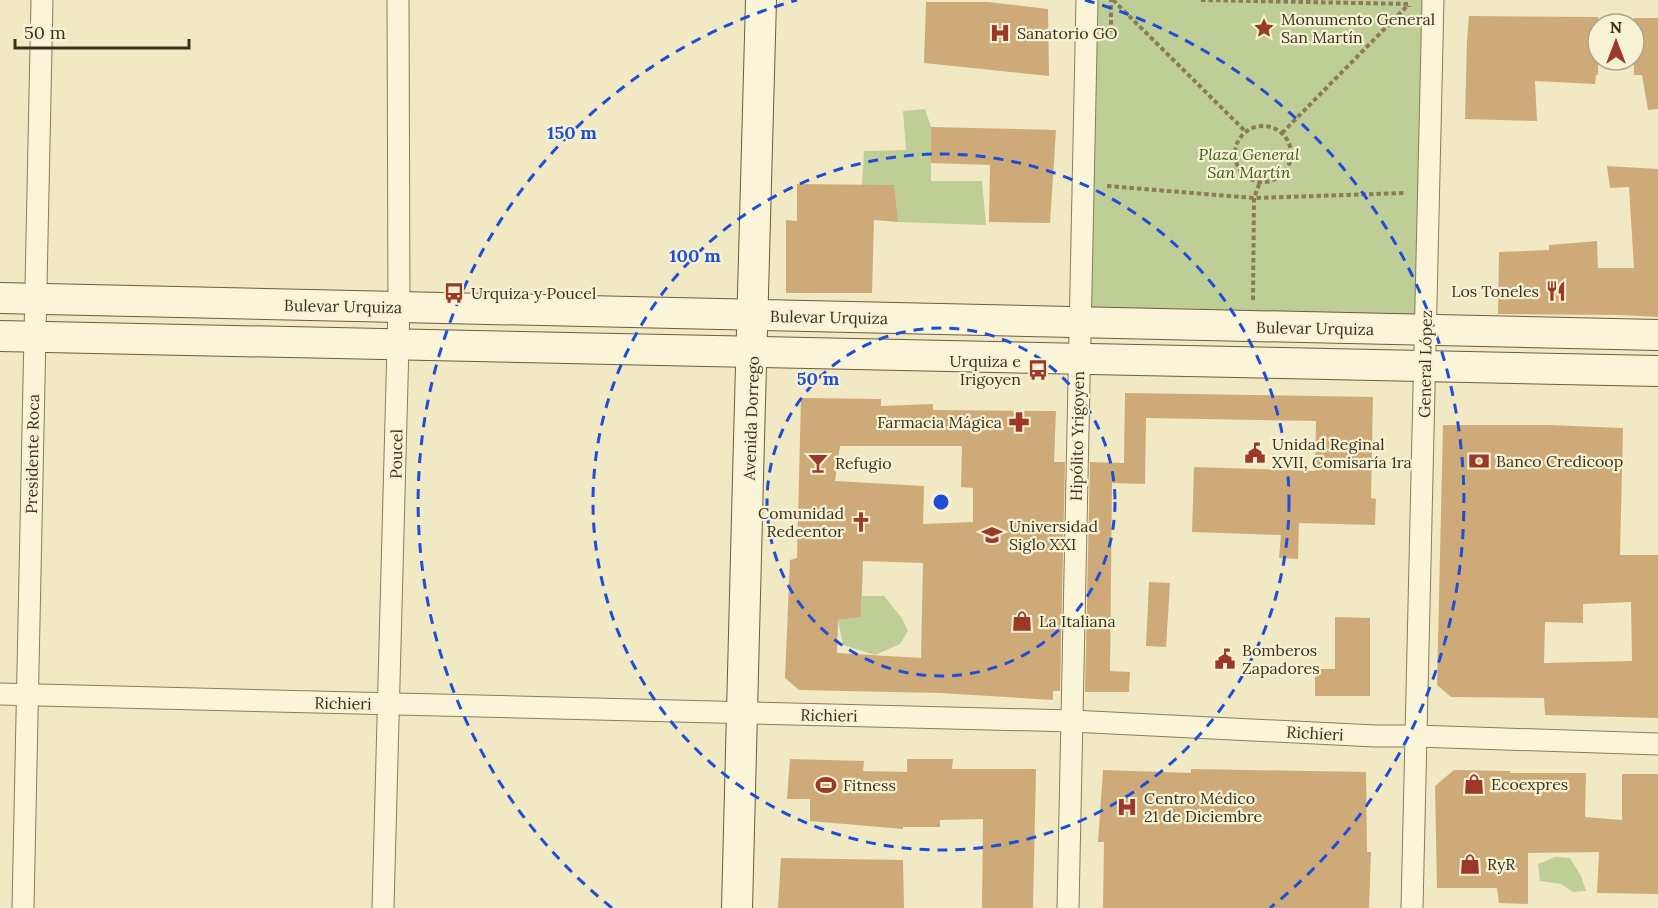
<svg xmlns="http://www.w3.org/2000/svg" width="1658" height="908" font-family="Lora,serif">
	<rect width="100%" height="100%" fill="#f0e9c4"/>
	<g fill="#bfce97">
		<path d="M1087 0H1433L1425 330 1080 323Z"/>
		<path d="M925 109 931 127V181H982L986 225 898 222 862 185 864 151 906 150 903 111Z"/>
		<path d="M862 596H884C894 610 901 613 908 631L900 644 875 655 843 645 838 620 861 617Z"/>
		<path d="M1555 857 1570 858 1581 876 1586 891 1573 892 1561 884 1540 881 1538 864Z"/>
	</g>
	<g fill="#cfaa79" fill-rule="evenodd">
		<path d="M926 2H988L1048 9 1049 76 924 63Z"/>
		<path d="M1469 16 1598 17V75H1596L1595 84 1535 81 1537 121 1465 119 1467 40Z"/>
		<path d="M1634 18H1658V109L1648 110 1642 75H1634Z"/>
		<path d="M931 127 1056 130 1050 223 989 222 990 165 931 163Z"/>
		<path d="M1607 166 1658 169V317L1621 315 1498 314 1499 252 1549 250V245L1597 241 1598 268H1634L1629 187 1610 188Z"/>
		<path d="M797 184 894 185 898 222 874 220 872 293H786V220L797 221Z"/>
		<path d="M1125 393 1373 397 1371 498 1376 499 1375 525 1299 523 1298 559 1279 558 1281 535 1192 532 1194 467 1315 471 1316 421 1146 418 1145 484 1112 483 1110 671 1130 672 1129 692H1085L1090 462 1124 463Z"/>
		<path d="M801 398 881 399V406L933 404V410L1056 411 1054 462H1065L1060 691H1053V700L940 693 799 690 785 678 790 560 797 558ZM840 446H962L961 487 973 488V522L923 524 924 486 835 481ZM863 561 923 563 921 658 837 653 838 620 861 617Z"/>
		<path d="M1443 425H1548L1623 428 1620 555H1658V718L1545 715 1544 698 1451 697 1437 685ZM1631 602 1632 661 1544 663 1545 622 1583 623V604Z"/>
		<path d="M1149 582 1170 583 1166 647 1146 646Z"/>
		<path d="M1335 617 1370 618V696H1315V669H1335Z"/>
		<path d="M790 759 864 761 863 771 907 772V759H953L952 769H1036L1033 908H982L983 819 940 820V827H903V829L810 821V799H787Z"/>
		<path d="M1191 769 1366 772 1367 852H1371L1369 908H1103L1104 842H1098L1103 770 1191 773Z"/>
		<path d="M1454 770 1510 771V773H1586L1585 817 1622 820V774H1658V894L1597 893 1599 852 1528 853V904L1499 903 1497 888H1437L1435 786Z"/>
		<path d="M781 858 903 860 904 908H778Z"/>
	</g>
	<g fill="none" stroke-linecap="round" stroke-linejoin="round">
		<g stroke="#8b7b5a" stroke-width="23">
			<g id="minor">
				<path d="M0 694 1071 721 1375 736H1416L1658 744"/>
				<path d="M23 908 42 0"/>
				<path d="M383 908 399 307 398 0"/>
				<path d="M1068 908 1087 0"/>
				<path d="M1412 908 1433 0"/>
			</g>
		</g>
		<g stroke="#6d5c3d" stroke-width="32">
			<g id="secondary">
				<path d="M0 298 1658 335"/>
				<path d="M0 336 1658 371"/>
				<path d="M737 908C743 605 754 303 761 0"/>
			</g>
		</g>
		<g stroke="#8b7b5a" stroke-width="4" stroke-dasharray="4.5 3" stroke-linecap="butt">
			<path d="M1113 0 1245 131"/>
			<path d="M1201 0 1409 4V7"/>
			<path d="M1111 32V0"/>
			<circle cx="1263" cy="154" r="28"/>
			<path d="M1282 133 1408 5"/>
			<path d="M1107 186 1254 198 1405 193"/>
			<path d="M1253 300 1254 198 1260 182"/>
		</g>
		<use href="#minor" stroke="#faf5d8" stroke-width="21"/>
		<use href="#secondary" stroke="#faf5d8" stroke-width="30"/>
	</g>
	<g fill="none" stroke="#1d4ed8" stroke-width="3" stroke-dasharray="10 8">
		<circle cx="941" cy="502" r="174"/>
		<circle cx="941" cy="502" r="348"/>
		<path d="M612 908A522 522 0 0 1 797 0M1085 0A522 522 0 0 1 1270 908"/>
	</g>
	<defs>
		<g id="sight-bare" transform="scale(1.62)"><path d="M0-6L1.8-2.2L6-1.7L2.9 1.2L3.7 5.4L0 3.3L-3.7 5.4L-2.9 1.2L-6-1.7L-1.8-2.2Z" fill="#9c3828" stroke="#f7f2d4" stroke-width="2.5" paint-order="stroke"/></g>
		<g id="hospital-bare" transform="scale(1.62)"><path d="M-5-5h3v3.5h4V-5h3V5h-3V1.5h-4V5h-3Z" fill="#9c3828" stroke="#f7f2d4" stroke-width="2.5" paint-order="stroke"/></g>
		<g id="restaurant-bare" transform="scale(1.62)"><path d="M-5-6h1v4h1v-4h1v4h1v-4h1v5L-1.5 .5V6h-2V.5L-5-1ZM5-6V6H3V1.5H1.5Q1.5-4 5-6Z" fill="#9c3828" stroke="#f7f2d4" stroke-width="2.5" paint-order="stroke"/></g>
		<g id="bus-bare" transform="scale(1.62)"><path d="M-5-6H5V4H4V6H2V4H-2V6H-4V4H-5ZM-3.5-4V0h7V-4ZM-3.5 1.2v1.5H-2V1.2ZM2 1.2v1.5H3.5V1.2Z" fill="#9c3828" stroke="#f7f2d4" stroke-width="2.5" paint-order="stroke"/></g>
		<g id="pharmacy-bare" transform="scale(1.62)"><path d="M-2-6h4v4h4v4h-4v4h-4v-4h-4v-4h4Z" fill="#9c3828" stroke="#f7f2d4" stroke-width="2.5" paint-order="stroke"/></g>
		<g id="civic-bare" transform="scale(1.62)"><path d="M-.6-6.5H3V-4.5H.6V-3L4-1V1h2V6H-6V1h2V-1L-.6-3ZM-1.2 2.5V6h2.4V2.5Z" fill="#9c3828" stroke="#f7f2d4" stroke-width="2.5" paint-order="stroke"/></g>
		<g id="bank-bare" transform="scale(1.62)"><path d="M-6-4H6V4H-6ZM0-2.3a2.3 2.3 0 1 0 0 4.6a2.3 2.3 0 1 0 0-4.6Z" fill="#9c3828" stroke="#f7f2d4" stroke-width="2.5" paint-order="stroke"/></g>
		<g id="bar-bare" transform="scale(1.62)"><path d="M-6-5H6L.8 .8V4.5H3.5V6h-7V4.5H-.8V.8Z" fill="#9c3828" stroke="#f7f2d4" stroke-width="2.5" paint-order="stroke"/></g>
		<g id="church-bare" transform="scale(1.62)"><path d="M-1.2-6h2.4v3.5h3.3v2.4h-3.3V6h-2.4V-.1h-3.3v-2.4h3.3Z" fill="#9c3828" stroke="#f7f2d4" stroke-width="2.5" paint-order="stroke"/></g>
		<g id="university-bare" transform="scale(1.62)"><path d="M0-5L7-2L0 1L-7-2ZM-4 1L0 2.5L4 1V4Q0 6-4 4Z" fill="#9c3828" stroke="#f7f2d4" stroke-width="2.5" paint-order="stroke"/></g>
		<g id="shop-bare" transform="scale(1.62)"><path d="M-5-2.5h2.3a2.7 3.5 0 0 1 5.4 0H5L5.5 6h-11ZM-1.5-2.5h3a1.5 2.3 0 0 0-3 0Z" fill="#9c3828" stroke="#f7f2d4" stroke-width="2.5" paint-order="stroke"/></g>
		<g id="stadium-bare" transform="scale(1.62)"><path d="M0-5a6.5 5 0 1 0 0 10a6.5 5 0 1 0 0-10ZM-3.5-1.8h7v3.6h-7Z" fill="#9c3828" stroke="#f7f2d4" stroke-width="2.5" paint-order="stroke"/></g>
	</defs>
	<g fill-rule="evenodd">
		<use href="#sight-bare" x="1264" y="28"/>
		<use href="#hospital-bare" x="1000" y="33"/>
		<use href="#restaurant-bare" x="1556" y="291"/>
		<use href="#bus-bare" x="454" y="293"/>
		<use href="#bus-bare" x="1038" y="370"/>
		<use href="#pharmacy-bare" x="1019" y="422"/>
		<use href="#civic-bare" x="1255" y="453"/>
		<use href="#bank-bare" x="1479" y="461"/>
		<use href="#bar-bare" x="818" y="463"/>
		<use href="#church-bare" x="861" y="522"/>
		<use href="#university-bare" x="992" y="535"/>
		<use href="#shop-bare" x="1022" y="621"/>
		<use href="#civic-bare" x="1225" y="659"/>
		<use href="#shop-bare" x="1474" y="784"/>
		<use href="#stadium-bare" x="826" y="785"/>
		<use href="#hospital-bare" x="1127" y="807"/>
		<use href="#shop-bare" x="1470" y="864"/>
	</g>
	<g text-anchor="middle" stroke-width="4.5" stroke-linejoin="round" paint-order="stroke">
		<g font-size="16" fill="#3a301e" stroke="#f7f2d4" text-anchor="start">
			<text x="1281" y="25">Monumento General<tspan x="1281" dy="18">San Martín</tspan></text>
			<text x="1017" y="39">Sanatorio GO</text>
			<text x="1539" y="297" text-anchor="end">Los Toneles</text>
			<text x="471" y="299">Urquiza y Poucel</text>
			<text x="1021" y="367" text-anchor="end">Urquiza e<tspan x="1021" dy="18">Irigoyen</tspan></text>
			<text x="1002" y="428" text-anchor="end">Farmacia Mágica</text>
			<text x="1272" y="450">Unidad Reginal<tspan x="1272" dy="18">XVII, Comisaría 1ra</tspan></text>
			<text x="1496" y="467">Banco Credicoop</text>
			<text x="835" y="469">Refugio</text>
			<text x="844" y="519" text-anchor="end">Comunidad<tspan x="844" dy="18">Redeentor</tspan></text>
			<text x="1009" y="532">Universidad<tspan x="1009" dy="18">Siglo XXI</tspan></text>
			<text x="1039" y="627">La Italiana</text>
			<text x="1242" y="656">Bomberos<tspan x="1242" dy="18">Zapadores</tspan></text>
			<text x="1491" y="790">Ecoexpres</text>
			<text x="843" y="791">Fitness</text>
			<text x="1144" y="804">Centro Médico<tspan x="1144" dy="18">21 de Diciembre</tspan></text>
			<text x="1487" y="870">RyR</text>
		</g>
		<g font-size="16" font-style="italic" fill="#435724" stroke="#f7f2d4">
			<text x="1249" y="160">Plaza General<tspan x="1249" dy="18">San Martín</tspan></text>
		</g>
		<g font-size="16" fill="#3a301e" stroke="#f7f2d4">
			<text transform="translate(343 306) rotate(1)" y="6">Bulevar Urquiza</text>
			<text transform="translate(829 317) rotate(1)" y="6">Bulevar Urquiza</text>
			<text transform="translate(1315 328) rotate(1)" y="6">Bulevar Urquiza</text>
			<text transform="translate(1425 364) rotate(-89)" y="6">General López</text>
			<text transform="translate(751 418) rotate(-88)" y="6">Avenida Dorrego</text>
			<text transform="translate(1077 436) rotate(-89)" y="6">Hipólito Yrigoyen</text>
			<text transform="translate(32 454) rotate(-89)" y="6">Presidente Roca</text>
			<text transform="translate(396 454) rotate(-89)" y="6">Poucel</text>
			<text transform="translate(343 703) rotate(1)" y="6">Richieri</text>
			<text transform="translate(829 715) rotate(1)" y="6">Richieri</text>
			<text transform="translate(1315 733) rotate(3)" y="6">Richieri</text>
		</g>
	</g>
	<circle cx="941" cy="502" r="9" fill="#1d4ed8" stroke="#f7f2d4" stroke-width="3"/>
	<g font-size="18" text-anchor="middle" font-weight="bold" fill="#1d4ed8" stroke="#f7f2d4" stroke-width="4.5" stroke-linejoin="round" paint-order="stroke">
		<text x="572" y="139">150 m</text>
		<text x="695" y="262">100 m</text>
		<text x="818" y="385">50 m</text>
	</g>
	<g transform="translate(1616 42)"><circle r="28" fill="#f7f2d4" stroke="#aba48b" stroke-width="1.5"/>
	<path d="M0-4.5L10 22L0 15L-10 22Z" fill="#9c3828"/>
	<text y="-9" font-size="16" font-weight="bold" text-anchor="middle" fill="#3a301e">N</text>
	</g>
	<path d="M15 39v9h174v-9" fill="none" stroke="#3a301e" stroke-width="3"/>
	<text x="24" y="39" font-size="18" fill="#3a301e" stroke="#f7f2d4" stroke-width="4.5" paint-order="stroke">50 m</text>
</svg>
